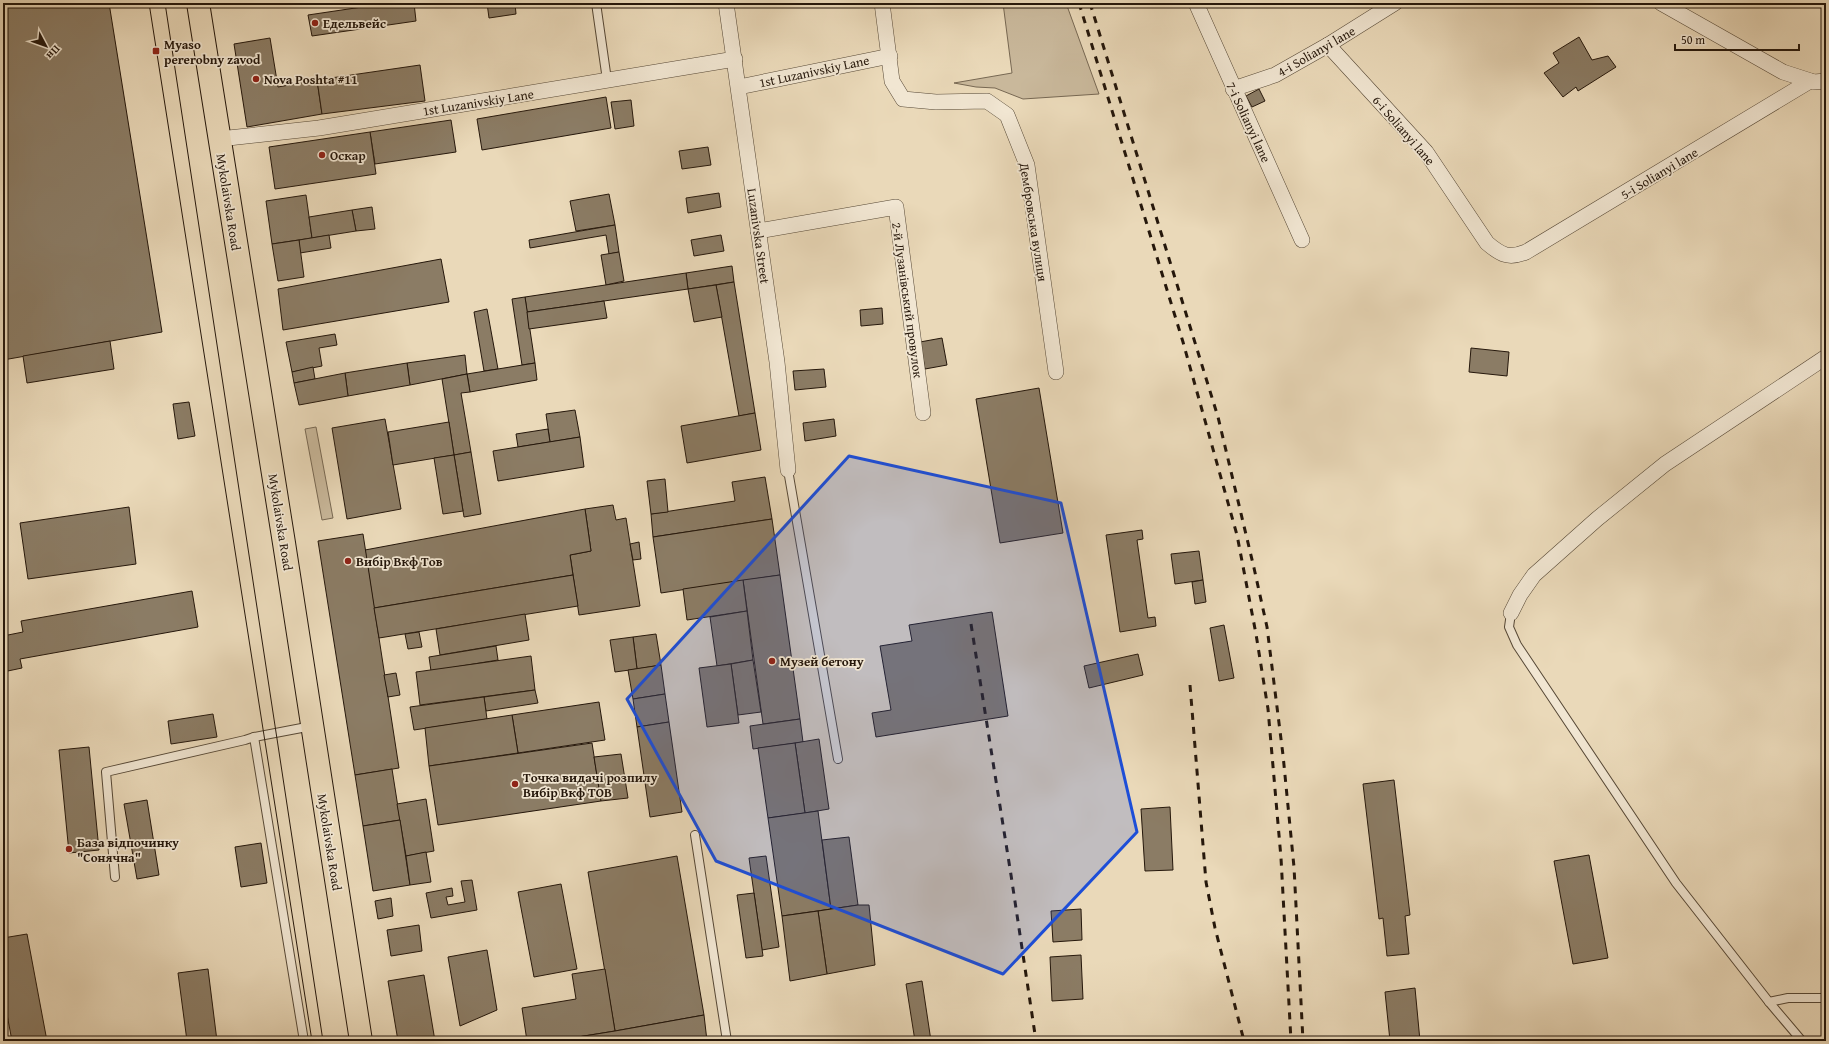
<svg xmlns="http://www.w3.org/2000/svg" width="1829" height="1044" font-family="'Gentium Book Plus',serif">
	<rect width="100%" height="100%" fill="#ead9b9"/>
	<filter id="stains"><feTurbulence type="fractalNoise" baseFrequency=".005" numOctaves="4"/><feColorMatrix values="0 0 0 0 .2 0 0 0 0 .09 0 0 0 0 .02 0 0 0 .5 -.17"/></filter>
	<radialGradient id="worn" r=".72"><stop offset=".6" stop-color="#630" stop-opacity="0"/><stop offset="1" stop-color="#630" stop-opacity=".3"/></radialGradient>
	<g fill="#c9b89b" stroke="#776853">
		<path d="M1003 3H1066L1099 94 1023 99 995 88 976 87 954 83 1012 73Z"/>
		<path d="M316 427 333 518 322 520 305 429Z"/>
	</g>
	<g fill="#8b7c65" stroke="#25170b">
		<path d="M3 3H109L162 332 3 360Z"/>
		<path d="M389 3H414L416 21 312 36 308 15Z"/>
		<path d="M487 3H515L516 14 489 18Z"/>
		<path d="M1579 37 1592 60 1608 56 1616 67 1578 91 1576 87 1563 97 1544 73 1559 63 1553 53Z"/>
		<path d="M270 38 278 87 317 80 322 114 247 127 234 44Z"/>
		<path d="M420 65 425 101 322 114 317 80Z"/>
		<path d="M1259 89 1265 101 1252 107 1246 96Z"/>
		<path d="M606 97 611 128 482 150 477 119Z"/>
		<path d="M631 100 634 126 615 129 611 102Z"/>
		<path d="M451 120 456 152 375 164 370 132Z"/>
		<path d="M370 132 376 174 275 189 269 147Z"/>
		<path d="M708 147 711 165 682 169 679 151Z"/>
		<path d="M719 193 721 207 688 213 686 198Z"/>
		<path d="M609 194 615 225 576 231 570 201Z"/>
		<path d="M306 195 312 238 272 244 266 201Z"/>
		<path d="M372 207 375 229 356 231 352 210Z"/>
		<path d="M352 210 356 231 312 238 309 217Z"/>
		<path d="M615 225 619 252 609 254 606 235 530 248 529 240Z"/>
		<path d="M329 235 331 248 300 253 299 240Z"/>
		<path d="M721 235 724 251 694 256 691 240Z"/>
		<path d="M299 240 304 277 278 281 272 244Z"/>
		<path d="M619 252 624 281 606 285 601 255Z"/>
		<path d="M441 259 449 302 283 330 278 289Z"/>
		<path d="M732 266 734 282 688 289 686 273Z"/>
		<path d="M686 273 688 289 527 312 525 297Z"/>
		<path d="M734 282 755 413 739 416 716 285Z"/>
		<path d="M716 285 722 317 694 322 688 289Z"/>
		<path d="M525 297 535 363 522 365 512 299Z"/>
		<path d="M604 301 607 318 529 329 527 312Z"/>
		<path d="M882 308 883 324 861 326 860 310Z"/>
		<path d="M487 309 498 369 484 371 474 312Z"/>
		<path d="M335 334 337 345 319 348 322 366 292 372 286 342Z"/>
		<path d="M942 338 947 365 925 369 920 342Z"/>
		<path d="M110 341 114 369 27 383 23 356Z"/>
		<path d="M1471 348 1509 352 1507 376 1469 372Z"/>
		<path d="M465 355 467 374 410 385 407 363Z"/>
		<path d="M407 363 410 385 348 396 345 373Z"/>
		<path d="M535 363 537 380 470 392 467 374Z"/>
		<path d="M313 367 315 379 294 383 292 372Z"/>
		<path d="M824 369 826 387 795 390 793 371Z"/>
		<path d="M345 373 348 396 299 405 294 383Z"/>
		<path d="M467 374 470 392 461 393 471 452 454 455 442 379Z"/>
		<path d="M1039 388 1063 533 1000 543 976 399Z"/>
		<path d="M189 402 195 436 178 439 173 404Z"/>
		<path d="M575 410 580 437 550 442 546 414Z"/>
		<path d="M755 413 761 450 687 463 681 426Z"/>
		<path d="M385 419 401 509 347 519 332 428Z"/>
		<path d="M834 419 836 436 805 441 803 423Z"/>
		<path d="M449 422 454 455 393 465 388 432Z"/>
		<path d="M548 429 550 442 518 447 516 434Z"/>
		<path d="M580 437 584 467 498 481 493 451Z"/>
		<path d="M471 452 481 514 464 517 454 455Z"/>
		<path d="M454 455 463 511 443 514 434 458Z"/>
		<path d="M765 477 772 519 653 537 651 514 735 501 732 482Z"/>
		<path d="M665 479 668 512 651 514 647 481Z"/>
		<path d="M613 505 616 520 626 518 640 606 579 615 570 555 591 551 585 509Z"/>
		<path d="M129 507 136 564 28 579 20 523Z"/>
		<path d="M585 509 591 551 570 555 573 575 374 608 365 550Z"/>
		<path d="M772 519 780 575 661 593 653 537Z"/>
		<path d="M1142 530 1143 539 1137 540 1148 618 1155 617 1156 626 1120 632 1106 535Z"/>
		<path d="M363 534 399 768 355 775 318 541Z"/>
		<path d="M639 542 641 559 633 560 630 544Z"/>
		<path d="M1199 551 1203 580 1175 584 1171 554Z"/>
		<path d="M573 575 578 606 379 638 374 608Z"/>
		<path d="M780 575 800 719 763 724 743 580Z"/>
		<path d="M743 580 747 611 687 620 683 589Z"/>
		<path d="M1203 580 1206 602 1195 604 1192 582Z"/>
		<path d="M192 591 198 627 20 659 22 668 3 672V636L23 632 21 621Z"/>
		<path d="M747 611 753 660 717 666 710 617Z"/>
		<path d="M992 612 1008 716 876 737 872 713 891 710 880 646 912 641 909 625Z"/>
		<path d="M525 614 529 640 440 655 436 629Z"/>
		<path d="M1224 625 1234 678 1219 681 1210 628Z"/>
		<path d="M419 632 422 647 408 649 405 634Z"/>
		<path d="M656 634 661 665 637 669 633 637Z"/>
		<path d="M633 637 637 669 615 672 610 640Z"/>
		<path d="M496 646 498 660 431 671 429 657Z"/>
		<path d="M1138 654 1143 675 1089 688 1084 666Z"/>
		<path d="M531 656 535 690 420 705 416 672Z"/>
		<path d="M753 660 761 712 738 715 731 664Z"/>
		<path d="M731 664 739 723 707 727 699 668Z"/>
		<path d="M661 665 665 694 633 699 628 670Z"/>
		<path d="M396 673 400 695 388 697 384 675Z"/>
		<path d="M535 690 538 703 486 711 484 697Z"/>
		<path d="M665 694 669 722 637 727 633 699Z"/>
		<path d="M484 697 487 719 414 730 410 707Z"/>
		<path d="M599 702 605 740 518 753 512 715Z"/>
		<path d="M213 714 217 737 171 744 168 721Z"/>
		<path d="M512 715 518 753 429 766 425 728Z"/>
		<path d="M800 719 803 742 753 749 750 726Z"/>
		<path d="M669 722 682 812 650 817 637 727Z"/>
		<path d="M819 739 829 809 805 813 795 743Z"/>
		<path d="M592 743 601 801 438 825 429 766Z"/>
		<path d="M795 743 805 813 768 818 758 748Z"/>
		<path d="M89 747 99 850 69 853 59 750Z"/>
		<path d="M621 754 628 798 601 801 594 757Z"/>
		<path d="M392 769 400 820 363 826 355 775Z"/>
		<path d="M1394 780 1410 915 1405 916 1409 954 1387 956 1383 918 1379 919 1363 784Z"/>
		<path d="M426 799 434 851 406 856 397 804Z"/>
		<path d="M147 800 159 875 137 879 124 804Z"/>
		<path d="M1170 807 1173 870 1145 871 1141 809Z"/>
		<path d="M818 811 831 909 782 916 768 818Z"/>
		<path d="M400 820 410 885 373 891 363 826Z"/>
		<path d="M849 837 858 905 831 909 822 840Z"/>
		<path d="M261 843 267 883 241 887 235 847Z"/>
		<path d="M426 852 431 882 410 885 406 856Z"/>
		<path d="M1589 855 1608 958 1573 964 1554 861Z"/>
		<path d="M677 856 704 1015 615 1031 588 872Z"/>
		<path d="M766 856 779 947 762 950 749 858Z"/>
		<path d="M472 880 477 910 431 918 426 893 452 888 453 896 446 897 448 905 465 902 461 881Z"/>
		<path d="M561 884 577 969 534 977 518 892Z"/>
		<path d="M754 893 763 956 746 958 737 895Z"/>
		<path d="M391 898 393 916 378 919 375 901Z"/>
		<path d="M858 905H869L875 965 827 974 818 911Z"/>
		<path d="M1081 909 1082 940 1053 942 1051 911Z"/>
		<path d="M818 911 827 974 790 981 782 916Z"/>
		<path d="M419 925 422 951 391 956 387 930Z"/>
		<path d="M27 934 47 1041H12L3 993V938Z"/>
		<path d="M487 950 497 1010 460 1026 448 957Z"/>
		<path d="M1081 955 1083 999 1052 1001 1050 957Z"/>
		<path d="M208 969 217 1041H187L178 973Z"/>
		<path d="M605 969 615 1031 553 1041H527L522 1008 576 999 572 974Z"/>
		<path d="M424 975 435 1041H398L388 981Z"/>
		<path d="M922 981 931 1041H915L906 984Z"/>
		<path d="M1415 988 1420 1041H1390L1385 992Z"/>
		<path d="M704 1015 707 1041H553L615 1031Z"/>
	</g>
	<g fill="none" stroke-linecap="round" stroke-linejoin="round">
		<g stroke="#564836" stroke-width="10">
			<g id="lane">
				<path d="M596 3 607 80"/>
				<path d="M788 470 838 759"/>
				<path d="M1511 613 1509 627 1517 645 1676 883 1769 1002 1802 1041"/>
				<path d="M254 737 304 1041"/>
				<path d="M695 835 727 1041"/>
				<path d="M115 877 106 772 245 740 254 737 312 726"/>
				<path d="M1769 1002 1788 998H1826"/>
			</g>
		</g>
		<g stroke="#564836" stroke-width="16">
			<g id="street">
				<path d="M726 3 777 362 788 470"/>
				<path d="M882 3 892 81 903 99 936 102 987 101 1007 115 1027 165 1056 372"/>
				<path d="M1196 3 1302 240"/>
				<path d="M1661 3 1783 72 1814 82 1826 81"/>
				<path d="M1328 45 1426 152 1487 243C1501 255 1509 259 1526 252L1810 81"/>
				<path d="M739 87 890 56"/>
				<path d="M1233 89 1275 75 1328 45 1395 3"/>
				<path d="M219 139 319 128 735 59"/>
				<path d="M758 231 896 207 923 413"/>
				<path d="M1511 613 1520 595 1534 575 1597 519 1665 464 1826 357"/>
			</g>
		</g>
		<g stroke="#25170b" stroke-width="24">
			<path id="primary" d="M198 3 284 543 361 1041"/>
		</g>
		<use href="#lane" stroke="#f1e6d2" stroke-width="8"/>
		<use href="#street" stroke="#f1e6d2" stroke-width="15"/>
		<use href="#primary" stroke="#ead9b9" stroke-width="22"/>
		<g stroke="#25170b" stroke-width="1">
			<path d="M149 3 312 1041"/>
			<path d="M165 3 323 1041"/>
		</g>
		<g stroke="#25170b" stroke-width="3" stroke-dasharray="7 7" stroke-linecap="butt">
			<path d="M1079 3 1183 342 1237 535 1256 634 1268 709 1281 858 1291 1041"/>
			<path d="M1090 3 1218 417 1254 568 1267 627 1283 755 1294 867 1303 1041"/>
			<path d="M971 624 1011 875 1036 1041"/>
			<path d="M1190 685 1206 882 1215 928 1244 1041"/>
		</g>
	</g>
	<path fill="#1d4ed8" fill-opacity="0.2" stroke="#1d4ed8" stroke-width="3" stroke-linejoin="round" d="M849 456 1061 503 1137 832 1003 974 716 861 627 699Z"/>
	<g fill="#8f2418" stroke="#f1e6d2" stroke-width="1.5">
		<circle cx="315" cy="23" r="4"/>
		<rect x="152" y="47" width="8" height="8" rx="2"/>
		<circle cx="256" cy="79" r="4"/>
		<circle cx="322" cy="155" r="4"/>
		<circle cx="348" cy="561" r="4"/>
		<circle cx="772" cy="661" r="4"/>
		<circle cx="515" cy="784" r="4"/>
		<circle cx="69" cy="849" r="4"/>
	</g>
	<g text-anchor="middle" stroke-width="3.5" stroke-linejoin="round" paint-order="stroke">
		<g font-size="13" font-weight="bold" fill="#25170b" stroke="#f1e6d2" text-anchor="start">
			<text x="323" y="28">Едельвейс</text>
			<text x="164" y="49">Myaso<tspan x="164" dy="15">pererobny zavod</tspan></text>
			<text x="264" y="84">Nova Poshta #11</text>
			<text x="330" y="160">Оскар</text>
			<text x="356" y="566">Вибір Вкф Тов</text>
			<text x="780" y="666">Музей бетону</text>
			<text x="523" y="782">Точка видачі розпилу<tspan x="523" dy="15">Вибір Вкф ТОВ</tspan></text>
			<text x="77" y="847">База відпочинку<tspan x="77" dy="15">"Сонячна"</tspan></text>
		</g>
		<g font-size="13" fill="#25170b" stroke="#f1e6d2">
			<text transform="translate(1316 51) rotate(-30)" y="5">4-i Solianyi lane</text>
			<text transform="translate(814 71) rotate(-12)" y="5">1st Luzanivskiy Lane</text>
			<text transform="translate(478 102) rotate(-9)" y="5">1st Luzanivskiy Lane</text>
			<text transform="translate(1249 122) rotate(65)" y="5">7-i Solianyi lane</text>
			<text transform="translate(1404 130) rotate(49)" y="5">6-i Solianyi lane</text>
			<text transform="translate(1659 173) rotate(-31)" y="5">5-i Solianyi lane</text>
			<text transform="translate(229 202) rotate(81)" y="5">Mykolaivska Road</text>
			<text transform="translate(1034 222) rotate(81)" y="5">Дембровська вулиця</text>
			<text transform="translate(759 236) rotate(82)" y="5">Luzanivska Street</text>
			<text transform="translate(908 300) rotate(82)" y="5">2-й Лузанівський провулок</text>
			<text transform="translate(281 522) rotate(81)" y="5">Mykolaivska Road</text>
			<text transform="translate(330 842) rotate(81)" y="5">Mykolaivska Road</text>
		</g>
	</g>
	<rect width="1829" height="1044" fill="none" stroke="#ead9b9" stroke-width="16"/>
	<rect x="4" y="4" width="1821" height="1036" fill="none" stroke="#25170b" stroke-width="2"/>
	<rect x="8" y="8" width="1813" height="1028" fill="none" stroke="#25170b"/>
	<g transform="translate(46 46) rotate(131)" stroke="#f1e6d2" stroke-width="3" paint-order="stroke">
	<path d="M0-3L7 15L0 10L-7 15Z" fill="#25170b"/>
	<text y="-6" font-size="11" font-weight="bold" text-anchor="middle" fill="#25170b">Пн</text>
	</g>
	<path d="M1675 44v6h124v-6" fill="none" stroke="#25170b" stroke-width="2"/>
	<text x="1681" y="44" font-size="12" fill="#25170b" stroke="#f1e6d2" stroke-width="3" paint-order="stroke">50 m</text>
	<rect width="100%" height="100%" filter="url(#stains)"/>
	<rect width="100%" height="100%" fill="url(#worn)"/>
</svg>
